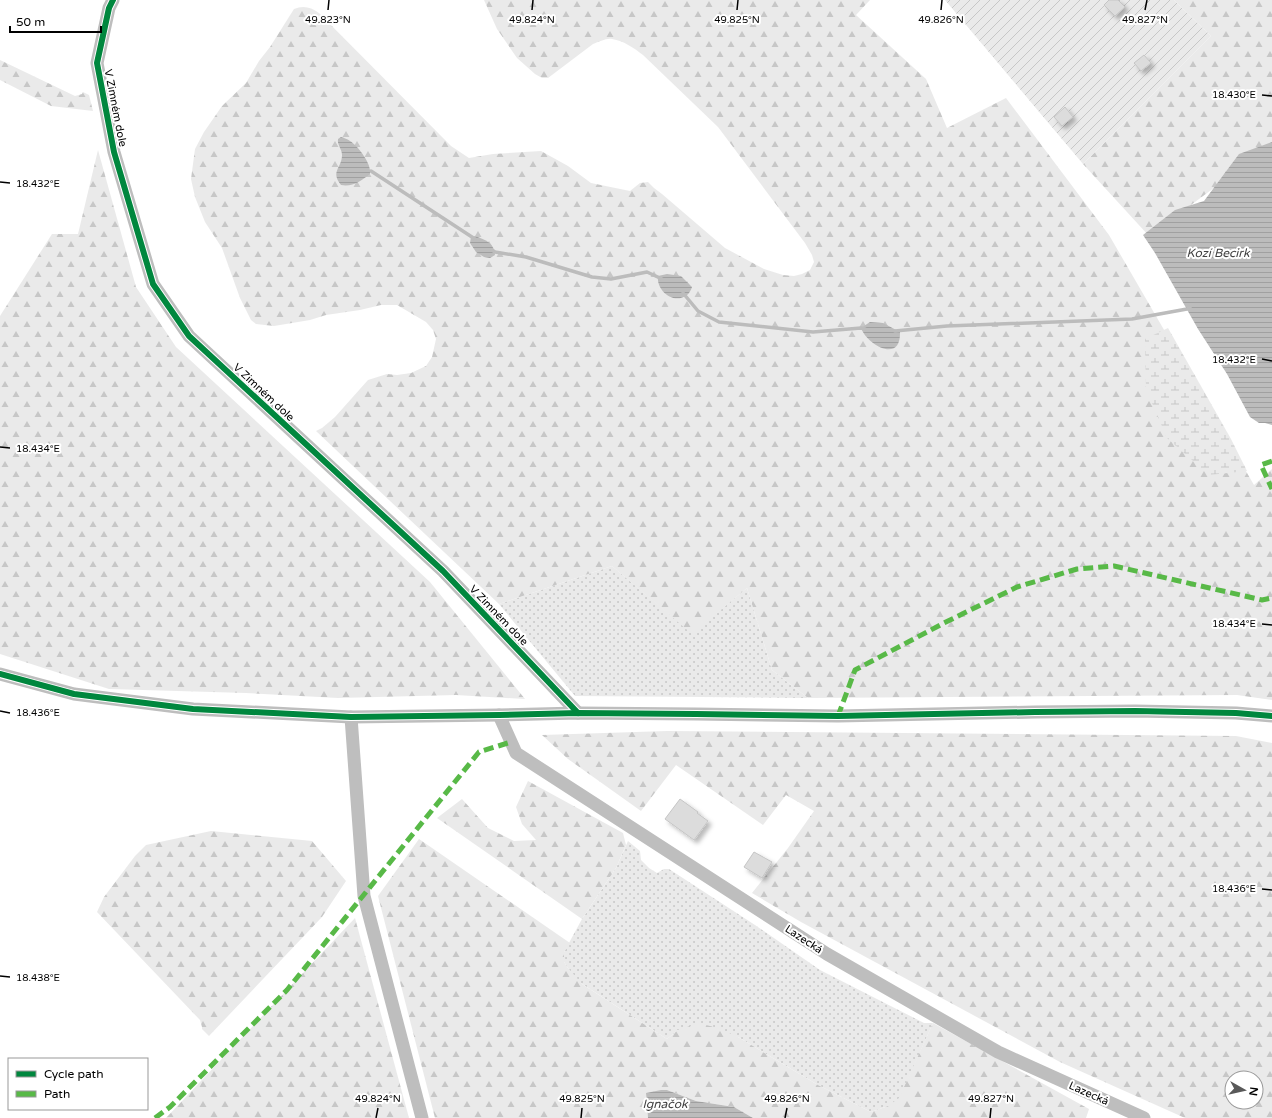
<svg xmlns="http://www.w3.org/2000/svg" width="1272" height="1118" font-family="'Varela Round',sans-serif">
	<defs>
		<pattern id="grass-dots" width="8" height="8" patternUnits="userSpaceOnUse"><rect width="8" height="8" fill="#eaeaea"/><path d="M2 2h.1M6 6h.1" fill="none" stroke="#c7c7c7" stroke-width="1.8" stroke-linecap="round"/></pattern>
		<pattern id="forest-firs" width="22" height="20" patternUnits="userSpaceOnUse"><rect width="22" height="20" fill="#eaeaea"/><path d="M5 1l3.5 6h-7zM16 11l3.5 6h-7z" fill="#c7c7c7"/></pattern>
		<pattern id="wetland-marsh" width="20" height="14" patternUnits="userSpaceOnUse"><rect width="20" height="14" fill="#eaeaea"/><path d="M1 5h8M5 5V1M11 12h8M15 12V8" fill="none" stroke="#c7c7c7"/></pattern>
		<pattern id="garden-furrows" width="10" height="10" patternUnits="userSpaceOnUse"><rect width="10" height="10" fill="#eaeaea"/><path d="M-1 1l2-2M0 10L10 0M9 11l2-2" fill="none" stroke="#c7c7c7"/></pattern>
		<pattern id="water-rules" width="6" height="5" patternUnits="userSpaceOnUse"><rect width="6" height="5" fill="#bcbcbc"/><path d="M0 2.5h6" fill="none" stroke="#a0a0a0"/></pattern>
		<filter id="shadow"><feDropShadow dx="3.5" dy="3.5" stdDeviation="2" flood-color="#0004"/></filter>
	</defs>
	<rect width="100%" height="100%" fill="#fff"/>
	<g fill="url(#grass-dots)">
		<path d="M612 566 692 633 747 588 772 670 808 698 575 696 499 604Z"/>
		<path d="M628 841 640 851 641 860 649 868 657 873 664 869H669L755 925 820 970 924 1023H933L895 1109 888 1106 871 1112 818 1085 738 1037 678 1030 667 1039 576 980 564 962V952L582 919 616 868Z"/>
	</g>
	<g fill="url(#forest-firs)" fill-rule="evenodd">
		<path d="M484 0H870L856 15 926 79 947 128 1006 98 1109 235 1254 485 1272 469V700L1237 695 808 698 772 670 747 588 692 634 612 566 499 604 316 431 322 428 335 417 368 380 387 374 397 375 411 373 426 366 432 357 436 339 433 330 426 322 397 305H381L360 310 326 315 310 320 274 326 256 324 251 320 240 298 222 248 205 222 195 197 191 179 195 149 204 132 222 106 246 83 259 61 270 47 294 9C303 5 311 7 319 13L451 146 469 158 493 154 541 151 568 166 591 183 630 191 640 183 648 182 654 188 662 194 725 248 764 269 783 275 794 276 802 274 810 270 814 262 812 255 805 243 718 127 643 55C634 48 624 41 612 39 606 38 599 42 593 44L548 78H542L535 74 517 58 497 29Z"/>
		<path d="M1174 0H1272V145L1149 236 1083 164 1211 36Z"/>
		<path d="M0 60 75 96 82 94 83 92 89 95 93 111 51 106 0 80Z"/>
		<path d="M98 150 136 287 176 347 430 582 525 699 456 695 338 698 246 693 109 689 0 654V316L52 234H78Z"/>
		<path d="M667 731 1236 736 1272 743V1118H1185L1060 1062 801 922 752 893 788 848 814 811 786 795 763 825 676 765 641 811 568 759 542 735ZM1232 1078H1256V1102H1232Z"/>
		<path d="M528 781 623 833 626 845 616 868 582 919 437 818 462 799 488 828 514 841 536 840 522 824 516 807Z"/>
		<path d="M211 831 312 841 346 881 322 917 209 1036 202 1029V1027L200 1020 97 912 104 897 135 856 146 845Z"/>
		<path d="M419 839 570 943 564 952V962L568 968 582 984 667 1039 678 1030 693 1025H706L718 1028 738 1037 818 1085 871 1112 888 1106 899 1098 933 1023 1089 1109 1086 1118H753L734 1107 696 1101 667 1090 646 1093 648 1118H435L378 896Z"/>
		<path d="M355 918 409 1118H166Z"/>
	</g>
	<path fill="url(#wetland-marsh)" d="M1168 328 1231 439 1247 471 1209 475 1167 438 1146 389 1145 339Z"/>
	<path fill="url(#garden-furrows)" d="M945 0H1174L1211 36 1083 164Z"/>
	<g fill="url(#water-rules)">
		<path d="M341 137C344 138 348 139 350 141 358 146 372 164 370 174 361 181 353 187 341 185 330 171 342 168 342 155 342 149 337 145 338 139Z"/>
		<path d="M1272 142V425L1265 423H1259L1250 417 1227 374 1198 329 1155 253 1143 235 1175 210 1204 201 1239 154Z"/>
		<path d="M475 236C486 240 494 243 495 255L490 258 484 257 476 252 470 243 471 237Z"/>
		<path d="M667 274 681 276 692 287C691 290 689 294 687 295 674 305 656 291 658 276Z"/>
		<path d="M870 322 883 323 900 332C901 364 867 345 861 328Z"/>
		<path d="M661 1090H667L696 1101 734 1107 753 1118H648L646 1093Z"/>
	</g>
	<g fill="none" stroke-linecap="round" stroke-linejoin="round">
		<g stroke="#bcbcbc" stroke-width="3.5">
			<path d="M371 171 475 239"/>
			<path d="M492 250 495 252 526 257 592 277 611 279 647 272 662 279"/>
			<path d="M683 293 698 311 719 322 813 332 861 328 865 329"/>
			<path d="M895 331 947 326 1132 319 1187 309 1190 307"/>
		</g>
	</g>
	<g fill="#dcdcdc" stroke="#c5c5c5" filter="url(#shadow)">
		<path d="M1109 0H1118L1125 7 1115 16 1104 5Z"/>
		<path d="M1144 55 1151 63 1141 71 1134 63Z"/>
		<path d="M1065 107 1073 117 1062 126 1054 117Z"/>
		<path d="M680 799 698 812 697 813 708 821 694 840 665 819Z"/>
		<path d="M754 852 772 862 762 878 744 867Z"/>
	</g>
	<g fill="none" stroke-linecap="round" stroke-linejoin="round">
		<g stroke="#bebebe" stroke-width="13">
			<path d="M113 0 109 8 97 63 114 152 153 284 189 336 443 571 578 713"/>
			<path d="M0 674 74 694 193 709 351 717 499 715 578 713 696 714 838 716 1035 712 1135 711 1236 713 1272 716"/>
			<path d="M499 715 516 753 827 954 998 1052 1144 1118"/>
			<path d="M351 717 364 896 422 1118"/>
		</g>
		<g stroke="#58b947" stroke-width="5" stroke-dasharray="10 5" stroke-linecap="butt">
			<path d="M1272 461 1261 465 1272 489"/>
			<path d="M838 716 855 670 944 623 1017 587 1077 569 1114 566 1262 600 1272 598"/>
			<path d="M155 1118 170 1107 287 990 479 752 511 742"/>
		</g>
		<g stroke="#fff" stroke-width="8">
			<g id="cycleway">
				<path d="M113 0 109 8 97 63 114 152 153 284 189 336 443 571 578 713"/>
				<path d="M0 674 74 694 193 709 351 717 499 715 578 713 696 714 838 716 1035 712 1135 711 1236 713 1272 716"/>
			</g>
		</g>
		<use href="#cycleway" stroke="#00873e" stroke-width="6"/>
	</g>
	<path fill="none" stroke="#000" stroke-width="1.5" d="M328 10 329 0M532 10 533 0M737 10 738 0M941 10 942 0M1145 10 1147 0M1262 95 1272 96M0 182 10 183M1262 359 1272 361M0 447 10 448M1262 624 1272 625M0 711 10 713M1262 889 1272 890M0 976 10 977M376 1118 378 1108M581 1118 582 1108M785 1118 787 1108M990 1118 991 1108"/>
	<g text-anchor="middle" stroke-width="4" stroke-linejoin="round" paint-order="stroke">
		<g font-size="11" fill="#000" stroke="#fff">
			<text transform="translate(116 108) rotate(79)" y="4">V Zimném dole</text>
			<text transform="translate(264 392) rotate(43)" y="4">V Zimném dole</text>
			<text transform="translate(499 615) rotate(46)" y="4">V Zimném dole</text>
			<text transform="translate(804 939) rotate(33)" y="4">Lazecká</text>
			<text transform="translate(1089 1093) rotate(24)" y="4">Lazecká</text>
		</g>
		<g font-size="12" font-style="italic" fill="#404040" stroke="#fff">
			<text x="1218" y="257">Kozí Becirk</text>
			<text x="665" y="1108">Ignačok</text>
		</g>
	</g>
	<g font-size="10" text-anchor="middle" fill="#000" stroke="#fff" stroke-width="4" stroke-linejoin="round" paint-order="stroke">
		<text x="328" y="23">49.823°N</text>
		<text x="532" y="23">49.824°N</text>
		<text x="737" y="23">49.825°N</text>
		<text x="941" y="23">49.826°N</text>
		<text x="1145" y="23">49.827°N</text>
		<text x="1234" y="98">18.430°E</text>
		<text x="38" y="187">18.432°E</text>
		<text x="1234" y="363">18.432°E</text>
		<text x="38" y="452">18.434°E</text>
		<text x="1234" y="627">18.434°E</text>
		<text x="38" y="716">18.436°E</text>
		<text x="1234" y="892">18.436°E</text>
		<text x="38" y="981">18.438°E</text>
		<text x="378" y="1102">49.824°N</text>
		<text x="582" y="1102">49.825°N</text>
		<text x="787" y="1102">49.826°N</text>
		<text x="991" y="1102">49.827°N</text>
	</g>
	<rect x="8" y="1058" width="140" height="52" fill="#ffffff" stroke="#999999"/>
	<rect x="16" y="1071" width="20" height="6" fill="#00873e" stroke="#999999"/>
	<text x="44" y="1078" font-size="12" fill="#000000">Cycle path</text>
	<rect x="16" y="1091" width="20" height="6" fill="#58b947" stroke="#999999"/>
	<text x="44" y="1098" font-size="12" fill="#000000">Path</text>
	<g transform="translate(1244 1090) rotate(98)"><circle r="19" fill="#ffffff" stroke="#999999"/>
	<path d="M0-3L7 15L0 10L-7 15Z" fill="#595959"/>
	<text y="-6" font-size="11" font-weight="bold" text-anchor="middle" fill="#000000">N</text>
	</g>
	<path d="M10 26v6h91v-6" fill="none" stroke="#000000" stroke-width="2"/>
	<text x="16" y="26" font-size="12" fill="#000000" stroke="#ffffff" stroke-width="3" paint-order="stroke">50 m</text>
</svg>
